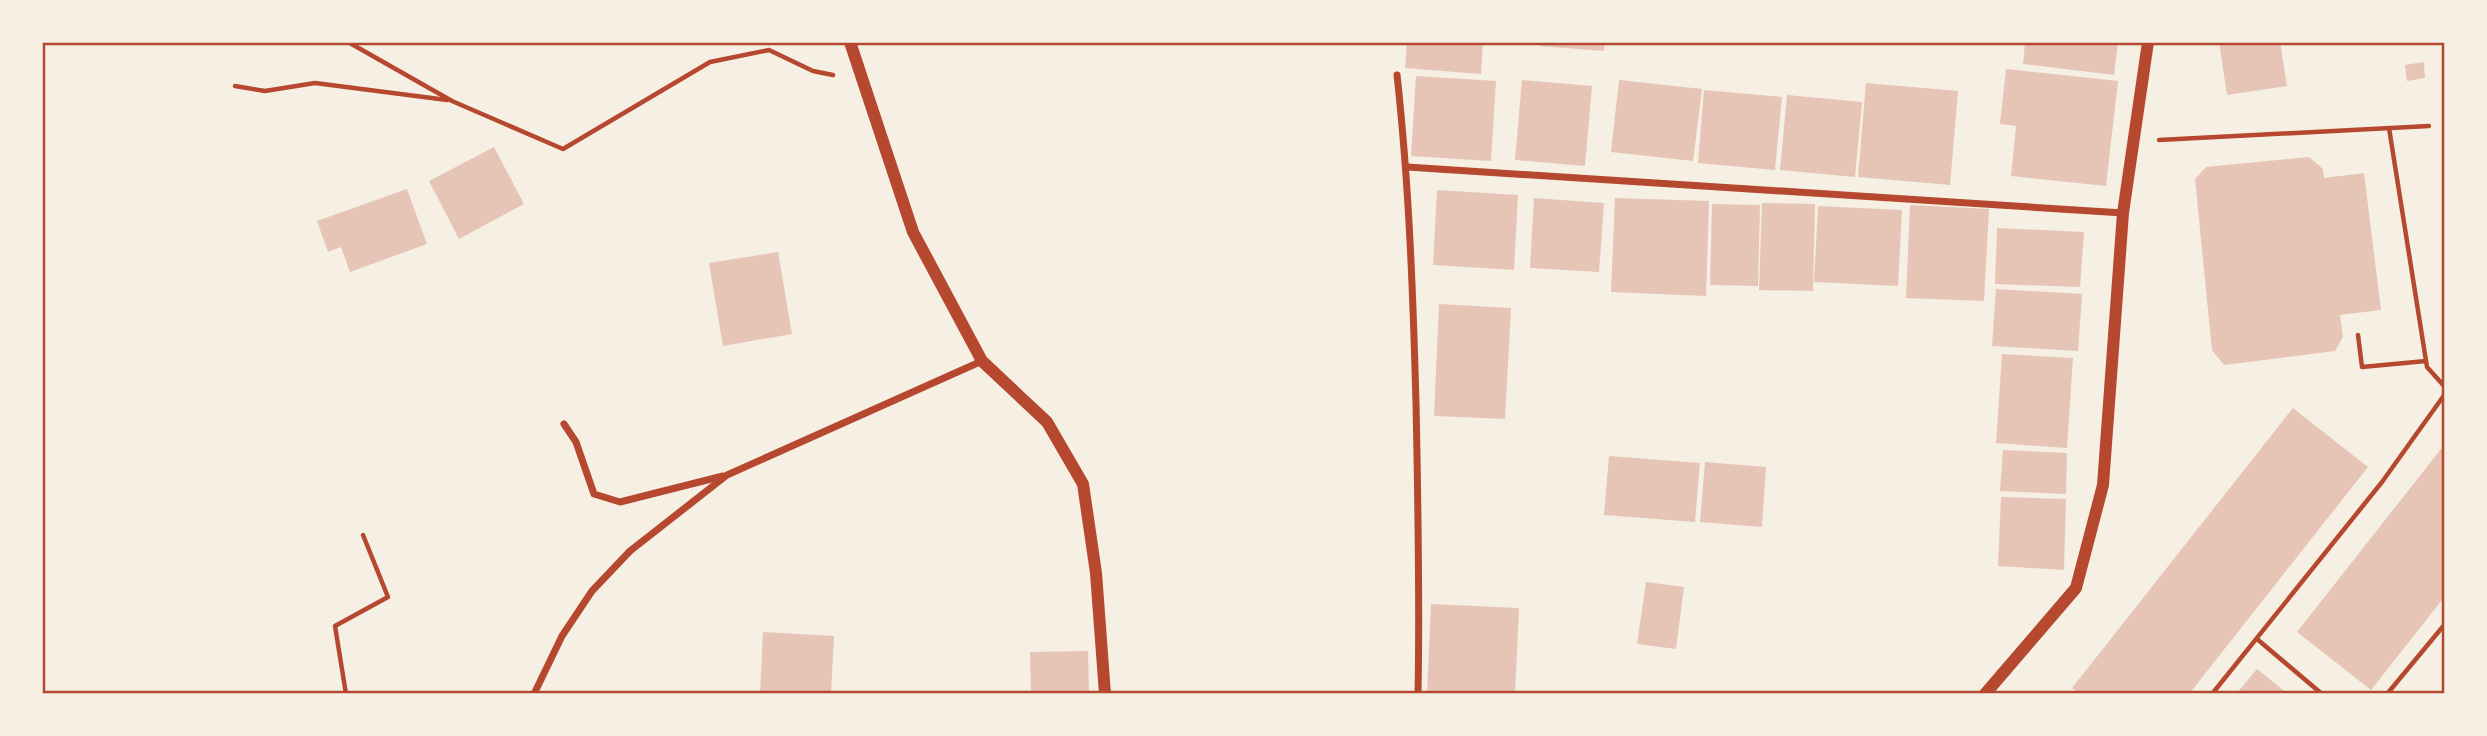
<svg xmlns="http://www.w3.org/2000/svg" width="2487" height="736" font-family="'Sofia Sans Condensed',sans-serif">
	<rect width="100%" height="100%" fill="#f6efe4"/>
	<g fill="#e6c5b7">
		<path d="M1407 42H1483L1481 74 1405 68Z"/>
		<path d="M1540 42H1605L1604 51 1540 46Z"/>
		<path d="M2025 42H2118L2114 75 2023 64Z"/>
		<path d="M2219 42H2280L2287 86 2227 95Z"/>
		<path d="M2424 62 2425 78 2407 81 2405 65Z"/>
		<path d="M2006 69 2118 81 2106 186 2011 176 2016 126 2000 124Z"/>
		<path d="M1416 76 1496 81 1491 161 1411 156Z"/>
		<path d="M1522 80 1592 86 1585 166 1515 160Z"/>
		<path d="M1619 80 1702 89 1693 161 1611 152Z"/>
		<path d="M1866 83 1958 91 1950 185 1858 177Z"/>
		<path d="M1704 90 1782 97 1775 170 1698 163Z"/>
		<path d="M1787 95 1862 102 1855 177 1780 170Z"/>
		<path d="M494 147 524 204 459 239 429 181Z"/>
		<path d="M2309 157 2323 169 2324 178 2364 173 2381 310 2340 315 2343 337 2335 351 2224 365 2212 350 2195 179 2206 167Z"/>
		<path d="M407 189 427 244 350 272 341 247 328 252 317 221Z"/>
		<path d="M1437 190 1518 195 1514 270 1433 265Z"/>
		<path d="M1534 198 1604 203 1599 272 1530 268Z"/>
		<path d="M1615 198 1709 201 1706 296 1611 292Z"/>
		<path d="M1762 203 1815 204 1813 291 1759 290Z"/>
		<path d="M1712 204 1760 205 1758 286 1710 285Z"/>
		<path d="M1910 205 1989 209 1984 301 1906 298Z"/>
		<path d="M1818 206 1902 210 1898 286 1814 282Z"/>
		<path d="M1997 228 2084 232 2080 287 1995 284Z"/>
		<path d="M778 252 792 334 723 346 709 263Z"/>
		<path d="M1996 289 2082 294 2078 351 1992 346Z"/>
		<path d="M1439 304 1511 308 1505 419 1434 416Z"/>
		<path d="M2002 354 2073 358 2067 448 1996 443Z"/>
		<path d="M2293 408 2368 467 2189 694H2080L2072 688Z"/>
		<path d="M2441 449 2445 452V596L2371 690 2297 632Z"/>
		<path d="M2003 450 2067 453 2066 494 2000 491Z"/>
		<path d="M1609 456 1700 463 1695 522 1604 515Z"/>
		<path d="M1705 462 1766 467 1762 527 1700 522Z"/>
		<path d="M2001 497 2066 499 2064 570 1998 566Z"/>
		<path d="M1646 582 1684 587 1676 649 1637 644Z"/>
		<path d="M1431 604 1519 608 1515 694H1427Z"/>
		<path d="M763 632 834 636 831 694H760Z"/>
		<path d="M1088 651 1089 694H1031L1030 652Z"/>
		<path d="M2257 669 2288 694H2236Z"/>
	</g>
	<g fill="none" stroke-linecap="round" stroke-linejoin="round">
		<g stroke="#b5482f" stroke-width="4.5">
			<path d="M348 42 452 101 563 149 710 62 769 50 813 71 833 75"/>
			<path d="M235 86 265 91 315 83 447 100"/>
			<path d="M2389 128 2427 367 2445 387"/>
			<path d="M2159 140 2429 126"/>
			<path d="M2358 335 2362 367 2426 361"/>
			<path d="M2257 639 2322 694"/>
			<path d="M346 694 335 626 388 597 363 535"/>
			<path d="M2212 694 2382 482 2445 394"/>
			<path d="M2387 694 2445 624"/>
		</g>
		<g stroke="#b5482f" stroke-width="7">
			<path d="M1397 75C1409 184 1413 293 1416 403 1418 500 1420 597 1418 694"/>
			<path d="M1407 167 2123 213"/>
			<path d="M564 424 576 442 594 494 620 502 723 476"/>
			<path d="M534 694 562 636 592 591 630 551 727 475 982 361"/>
		</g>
		<g stroke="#b5482f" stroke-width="12">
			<path d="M850 42 913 232 982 361 1047 422 1083 484 1096 573 1105 694"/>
			<path d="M1985 694 2076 588 2103 485 2123 213 2148 42"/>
		</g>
	</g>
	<rect width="2487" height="736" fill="none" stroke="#f6efe4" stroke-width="88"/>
	<rect x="44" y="44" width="2399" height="648" fill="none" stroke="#b5482f" stroke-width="2.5"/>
</svg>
